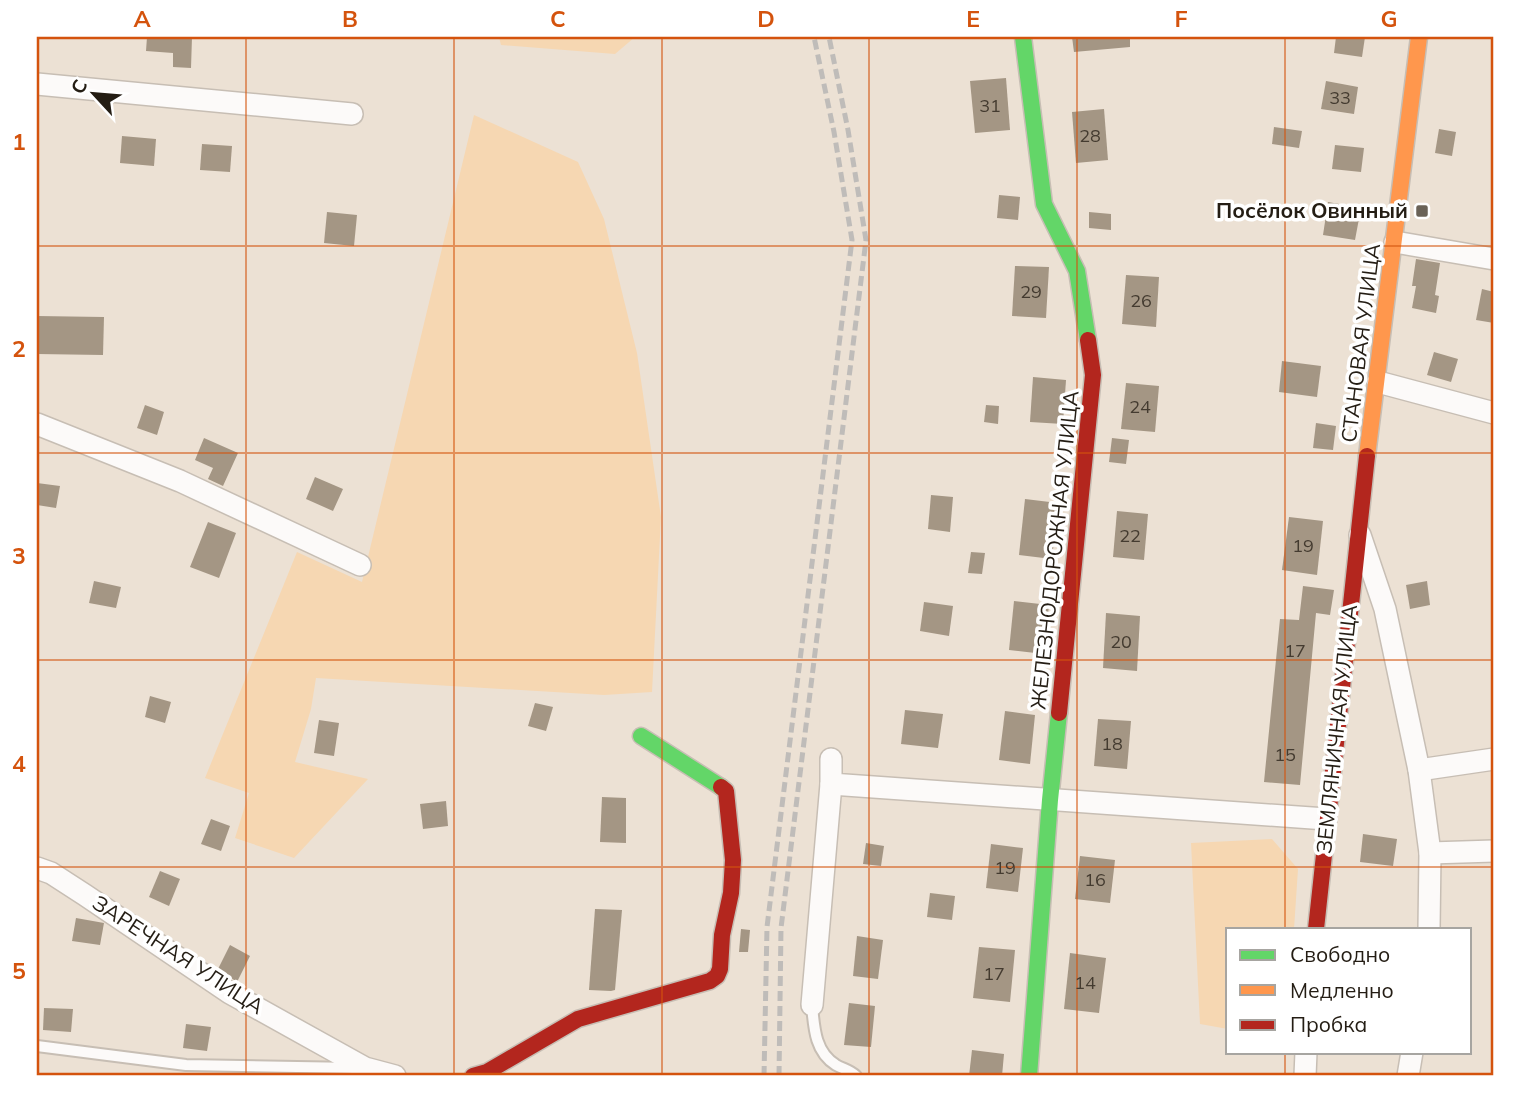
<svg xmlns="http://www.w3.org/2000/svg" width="1531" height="1113" font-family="Mulish,sans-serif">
	<rect width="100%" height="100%" fill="#ece1d4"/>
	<g fill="#f6d7b2">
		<path d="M499 37H635L615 54 501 45Z"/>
		<path d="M474 115 578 162 604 219 637 353 661 517 652 692 604 695 316 678 311 709 295 762 368 779 294 858 235 838 249 793 205 778 297 552 362 582Z"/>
		<path d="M1272 839 1298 869 1294 929H1228V1029L1200 1024 1191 843Z"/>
	</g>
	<g fill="#a49684">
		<path d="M147 37H192L191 68 173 67V53L146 51Z"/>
		<path d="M1072 37H1130V47L1074 52Z"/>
		<path d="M1336 37H1365L1362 57 1334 53Z"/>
		<path d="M1006 78 1010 130 975 133 970 81Z"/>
		<path d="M1326 81 1358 87 1354 114 1321 109Z"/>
		<path d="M1104 109 1108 160 1076 163 1072 112Z"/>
		<path d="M1274 127 1302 131 1299 148 1272 144Z"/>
		<path d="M1439 129 1456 132 1452 156 1435 153Z"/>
		<path d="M122 136 156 139 154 166 120 163Z"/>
		<path d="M202 144 232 146 230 172 200 170Z"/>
		<path d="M1335 145 1364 148 1361 172 1332 169Z"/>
		<path d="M999 195 1020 197 1018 220 997 218Z"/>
		<path d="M1328 202 1361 208 1355 240 1323 235Z"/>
		<path d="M327 212 357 215 354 246 324 243Z"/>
		<path d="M1089 212 1111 214V230L1089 228Z"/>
		<path d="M1416 259 1440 263 1435 295 1439 296 1436 313 1412 308 1416 286H1412Z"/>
		<path d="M1015 266 1049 267 1046 318 1012 316Z"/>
		<path d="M1126 275 1159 277 1156 327 1122 324Z"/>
		<path d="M1482 289 1494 292V323L1476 320Z"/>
		<path d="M37 316 104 317 103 355 37 354Z"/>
		<path d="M1434 352 1458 359 1451 382 1427 375Z"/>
		<path d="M1282 361 1321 366 1317 397 1279 392Z"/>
		<path d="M1033 377 1066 380 1063 424 1030 422Z"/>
		<path d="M1126 383 1159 386 1155 432 1121 429Z"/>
		<path d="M145 405 164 412 157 435 137 428Z"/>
		<path d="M986 405 999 406 998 424 984 422Z"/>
		<path d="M1316 423 1336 426 1333 450 1313 448Z"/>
		<path d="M204 438 238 453 223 486 208 479 213 468 195 460Z"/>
		<path d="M1112 438 1129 440 1126 464 1109 462Z"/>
		<path d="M315 477 343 489 333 511 306 499Z"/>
		<path d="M37 483 60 486 56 508 37 505Z"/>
		<path d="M931 495 953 497 950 532 928 529Z"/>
		<path d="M1025 499 1058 503 1052 559 1019 555Z"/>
		<path d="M1117 511 1148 514 1144 560 1113 557Z"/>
		<path d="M1289 517 1323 521 1317 575 1282 570Z"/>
		<path d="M208 522 236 533 219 578 190 567Z"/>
		<path d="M971 552 985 553 982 574 968 573Z"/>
		<path d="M94 581 121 587 116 608 89 603Z"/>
		<path d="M1427 581 1430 605 1410 609 1406 585Z"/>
		<path d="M1303 586 1334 590 1330 615 1316 613 1300 785 1264 782 1280 619 1299 620Z"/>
		<path d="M1014 601 1049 605 1044 654 1009 650Z"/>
		<path d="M924 602 953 606 949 636 920 631Z"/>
		<path d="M1106 613 1140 616 1137 671 1103 668Z"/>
		<path d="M150 696 171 702 165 723 145 717Z"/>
		<path d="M535 703 553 707 546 731 528 726Z"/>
		<path d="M905 710 943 714 938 748 901 744Z"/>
		<path d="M1005 711 1035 715 1030 764 999 760Z"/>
		<path d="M1098 719 1131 721 1127 769 1094 766Z"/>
		<path d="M319 720 339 723 334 756 314 753Z"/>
		<path d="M602 797 626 798V843L600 842Z"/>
		<path d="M446 801 448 826 423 829 420 804Z"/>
		<path d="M211 819 230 826 221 851 201 844Z"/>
		<path d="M1363 834 1397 839 1393 866 1360 862Z"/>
		<path d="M866 843 884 846 881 866 863 864Z"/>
		<path d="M991 844 1023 848 1018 892 986 888Z"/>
		<path d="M1080 856 1115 860 1110 903 1075 899Z"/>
		<path d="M160 871 180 879 169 906 149 897Z"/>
		<path d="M930 893 955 896 952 920 927 917Z"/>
		<path d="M595 909 622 910 615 990 611 991 589 990Z"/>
		<path d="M76 918 104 923 100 945 72 941Z"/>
		<path d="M741 929 750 930 748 952H739Z"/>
		<path d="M857 936 883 940 878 979 853 976Z"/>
		<path d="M230 945 250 956 237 982 218 969Z"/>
		<path d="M979 947 1015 950 1010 1002 973 998Z"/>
		<path d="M1070 953 1106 958 1099 1013 1064 1009Z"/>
		<path d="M849 1003 875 1006 871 1047 844 1045Z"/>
		<path d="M44 1008 73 1009 71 1032 43 1030Z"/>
		<path d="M186 1024 211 1027 207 1051 183 1048Z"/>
		<path d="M972 1050 1004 1054 1002 1076H969Z"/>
	</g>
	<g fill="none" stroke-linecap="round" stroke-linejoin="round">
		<g stroke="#c7beb4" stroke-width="14">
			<g id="lane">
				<path d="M812 1005C814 1028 815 1052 836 1065 843 1069 850 1070 856 1076"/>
				<path d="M37 1046 186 1065 355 1068"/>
			</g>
		</g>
		<g stroke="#c7beb4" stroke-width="24">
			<g id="street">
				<path d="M37 84 352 114"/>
				<path d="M1395 242 1494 259"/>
				<path d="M1378 382 1494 413"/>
				<path d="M37 424 180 481 360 565"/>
				<path d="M1360 535 1385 609 1419 770 1430 853 1494 851"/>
				<path d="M831 759V784L1326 819"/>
				<path d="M1419 770 1494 759"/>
				<path d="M37 868 51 873 85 895 230 993 365 1068 395 1076"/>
				<path d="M1429 929 1430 853"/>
				<path d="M812 1005 831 784"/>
				<path d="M1305 1076 1306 1052"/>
				<path d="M1408 1076 1412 1052"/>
			</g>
		</g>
		<g stroke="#c7beb4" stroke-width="19">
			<g id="fast">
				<path d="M1023 37 1044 204 1077 271 1088 340"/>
				<path d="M641 736 721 787"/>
				<path d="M1029 1076 1050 800 1059 713"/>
			</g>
		</g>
		<g stroke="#c7beb4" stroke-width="19">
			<path id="slow" d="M1367 456 1419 37"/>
		</g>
		<g stroke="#c7beb4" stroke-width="19">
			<g id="jam">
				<path d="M1059 713 1093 375 1088 340"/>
				<path d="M1316 929 1367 456"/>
				<path d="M473 1076 487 1072 578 1019 710 981 717 976 720 969 722 935 731 893 733 860 726 791 721 787"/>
			</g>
		</g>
		<use href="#lane" stroke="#fcfaf9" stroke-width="10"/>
		<use href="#street" stroke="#fcfaf9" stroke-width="21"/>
		<use href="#fast" stroke="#63d668" stroke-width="16"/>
		<use href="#slow" stroke="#ff974d" stroke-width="16"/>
		<use href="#jam" stroke="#b3261e" stroke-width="16"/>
		<g stroke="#bfbcb9" stroke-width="5" stroke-dasharray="10 5" stroke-linecap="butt">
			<path d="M764 1076 767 927 852 240 834 132 814 37"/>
			<path d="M779 1076 781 928 866 240 848 130 829 37"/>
		</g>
	</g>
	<path fill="none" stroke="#d4530d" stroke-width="2" stroke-opacity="0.55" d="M246 37V1076M454 37V1076M662 37V1076M869 37V1076M1077 37V1076M1285 37V929M37 246H1494M37 453H1494M37 660H1494M37 867H1494M1285 1052V1076"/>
	<rect fill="#6a6257" stroke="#fff" stroke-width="2.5" x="1415" y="204" width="14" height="14" rx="3.5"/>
	<g text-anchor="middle" stroke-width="7" stroke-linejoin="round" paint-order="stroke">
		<g font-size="18" fill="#443b30">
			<text x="1340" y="104">33</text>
			<text x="990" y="112">31</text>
			<text x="1090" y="142">28</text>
			<text x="1031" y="298">29</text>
			<text x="1141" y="307">26</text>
			<text x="1140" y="413">24</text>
			<text x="1130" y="542">22</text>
			<text x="1303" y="552">19</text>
			<text x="1121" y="648">20</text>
			<text x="1295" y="657">17</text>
			<text x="1112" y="750">18</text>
			<text x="1285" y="761">15</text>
			<text x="1005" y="874">19</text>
			<text x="1095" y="886">16</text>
			<text x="994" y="980">17</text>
			<text x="1085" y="989">14</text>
		</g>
		<g font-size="21" font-weight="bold" fill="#241d14" stroke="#fff" text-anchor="end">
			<text x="1408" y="218">Посёлок Овинный</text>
		</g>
		<g font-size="21" fill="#241d14" stroke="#fff">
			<text transform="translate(1361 343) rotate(-83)" y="7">СТАНОВАЯ УЛИЦА</text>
			<text transform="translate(1055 550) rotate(-84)" y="7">ЖЕЛЕЗНОДОРОЖНАЯ УЛИЦА</text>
			<text transform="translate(1337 729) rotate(-84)" y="7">ЗЕМЛЯНИЧНАЯ УЛИЦА</text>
			<text transform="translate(178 955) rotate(33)" y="7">ЗАРЕЧНАЯ УЛИЦА</text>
		</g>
	</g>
	<rect width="1531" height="1113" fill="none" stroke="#ffffff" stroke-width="77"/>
	<rect x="1226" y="928" width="245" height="126" fill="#ffffff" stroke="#a7a5a1" stroke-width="2"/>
	<rect x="1240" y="950" width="35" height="10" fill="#63d668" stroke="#a7a5a1" stroke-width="2"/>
	<text x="1290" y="962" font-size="21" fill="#241d14">Свободно</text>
	<rect x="1240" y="985" width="35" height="10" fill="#ff974d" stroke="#a7a5a1" stroke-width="2"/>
	<text x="1290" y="998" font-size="21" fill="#241d14">Медленно</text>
	<rect x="1240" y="1020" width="35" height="10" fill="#b3261e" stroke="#a7a5a1" stroke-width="2"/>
	<text x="1290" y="1032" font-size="21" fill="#241d14">Пробка</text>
	<g transform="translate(94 94) rotate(296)" stroke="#ffffff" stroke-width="5" paint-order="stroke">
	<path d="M0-5L12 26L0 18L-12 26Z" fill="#241d14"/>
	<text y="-10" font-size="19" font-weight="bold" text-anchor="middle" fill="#241d14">С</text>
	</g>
	<rect x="38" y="38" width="1454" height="1036" fill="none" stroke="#d4530d" stroke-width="2.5"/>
	<g font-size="23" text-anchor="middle" font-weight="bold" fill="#d4530d">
		<text x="142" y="27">A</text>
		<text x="350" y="27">B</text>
		<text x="558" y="27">C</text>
		<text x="766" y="27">D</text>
		<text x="973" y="27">E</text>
		<text x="1181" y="27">F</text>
		<text x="1389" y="27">G</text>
		<text x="19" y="150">1</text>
		<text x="19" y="357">2</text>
		<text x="19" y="564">3</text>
		<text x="19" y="772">4</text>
		<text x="19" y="979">5</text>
	</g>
</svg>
